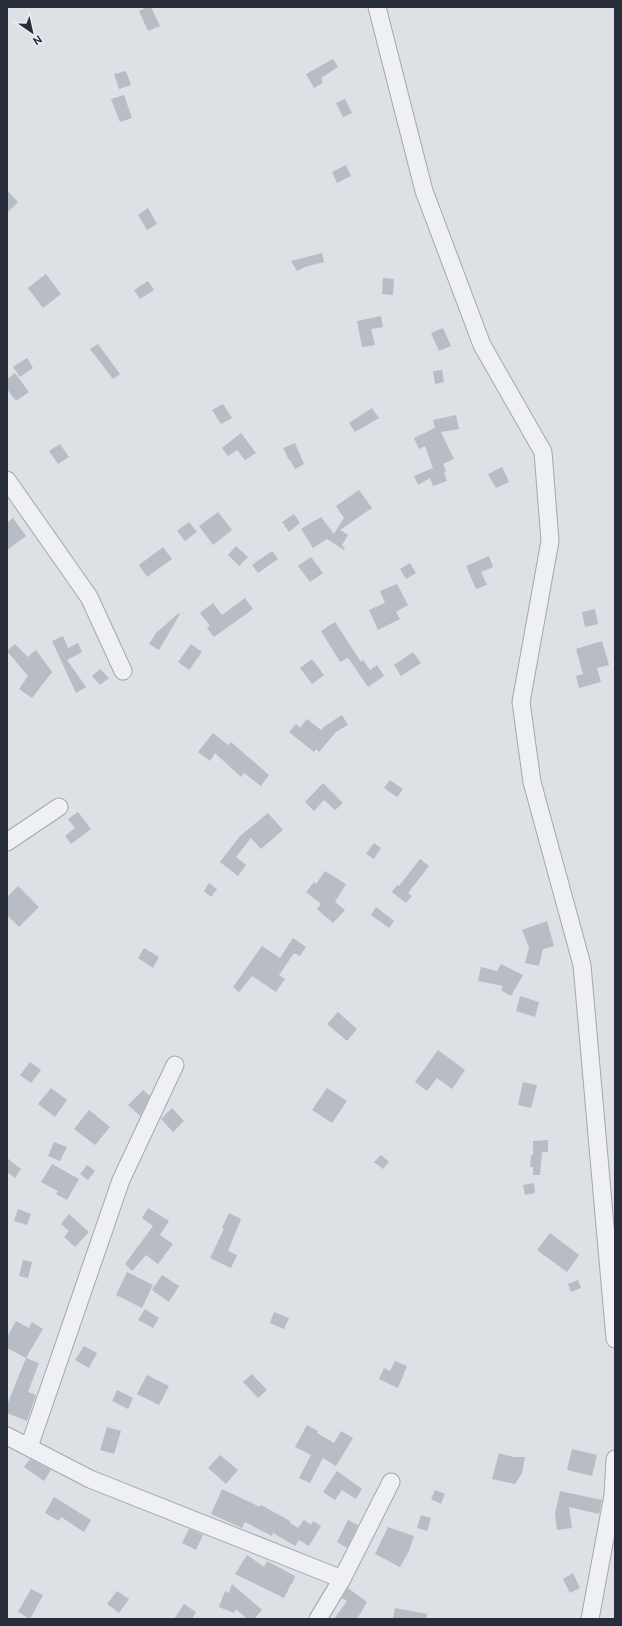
<svg xmlns="http://www.w3.org/2000/svg" width="622" height="1626" font-family="Ubuntu,sans-serif">
	<rect width="100%" height="100%" fill="#dde0e5"/>
	<g fill="#b7bcc5">
		<path d="M147 7H151L160 26 148 31 139 11Z"/>
		<path d="M333 59 338 67 321 78 323 83 314 88 306 74Z"/>
		<path d="M126 71 131 85 119 89 114 74Z"/>
		<path d="M124 95 132 118 120 122 111 99Z"/>
		<path d="M345 99 352 113 343 117 336 103Z"/>
		<path d="M346 165 351 176 337 183 332 172Z"/>
		<path d="M7 190 18 202 7 213Z"/>
		<path d="M148 208 157 224 147 230 138 215Z"/>
		<path d="M322 253 324 262 305 267 297 271 291 261Z"/>
		<path d="M46 274 61 294 43 308 28 288Z"/>
		<path d="M383 278 394 279 393 295 382 294Z"/>
		<path d="M148 281 154 290 140 299 134 290Z"/>
		<path d="M381 316 383 327 371 329 375 345 362 347 357 321Z"/>
		<path d="M443 328 451 346 439 351 431 333Z"/>
		<path d="M98 344 120 374 113 379 90 349Z"/>
		<path d="M27 358 33 368 20 377 13 367Z"/>
		<path d="M442 370 444 382 435 384 433 371Z"/>
		<path d="M15 373 29 392 16 401 7 389V379Z"/>
		<path d="M223 404 232 418 221 424 212 410Z"/>
		<path d="M372 408 379 418 355 432 349 423Z"/>
		<path d="M456 415 459 429 441 432 454 459 443 464 446 471 444 472 447 481 433 486 430 478 418 485 414 476 433 468 425 446 419 449 414 438 435 428 433 420Z"/>
		<path d="M241 433 256 453 245 460 237 450 228 456 222 448Z"/>
		<path d="M295 443 304 464 295 469 290 460H289L283 448Z"/>
		<path d="M60 444 69 457 58 464 49 451Z"/>
		<path d="M502 467 509 482 496 488 488 474Z"/>
		<path d="M359 490 372 508 340 530 348 535 342 545 345 549 344 550 327 539 313 548 301 529 321 517 334 534 344 518 336 506Z"/>
		<path d="M218 512 232 530 213 545 199 526Z"/>
		<path d="M294 514 300 523 289 532 282 522Z"/>
		<path d="M13 518 26 536 7 550V523Z"/>
		<path d="M189 522 197 532 185 541 177 531Z"/>
		<path d="M236 546 248 557 239 566 228 555Z"/>
		<path d="M163 547 172 559 147 577 139 565Z"/>
		<path d="M272 551 278 559 258 573 252 565Z"/>
		<path d="M489 556 493 567 481 572 487 585 476 589 466 566Z"/>
		<path d="M311 557 323 573 310 582 298 566Z"/>
		<path d="M410 563 416 573 406 579 400 569Z"/>
		<path d="M397 584 408 605 396 612 400 619 378 630 369 610 385 603 380 591Z"/>
		<path d="M245 598 253 609 214 637 207 628 210 626 200 613 213 603 222 615Z"/>
		<path d="M595 609 598 624 585 627 582 612Z"/>
		<path d="M179 613 180 614 159 650 149 644 156 633Z"/>
		<path d="M335 622 361 662 363 660 370 670 377 665 384 676 368 687 349 659 347 658 340 662 321 631Z"/>
		<path d="M63 636 68 648 78 643 82 652 67 660 86 687 76 693 52 641Z"/>
		<path d="M602 641 609 665 597 668 601 682 579 688 576 676 583 674 576 649Z"/>
		<path d="M15 644 28 657 36 650 52 672 32 698 19 689 28 676 7 651Z"/>
		<path d="M191 644 202 652 189 670 178 662Z"/>
		<path d="M413 652 421 663 401 676 394 665Z"/>
		<path d="M312 659 324 675 312 684 300 668Z"/>
		<path d="M100 669 109 678 100 685 92 676Z"/>
		<path d="M342 715 348 725 336 732 319 752 316 749 314 752 289 732 296 724 300 728 307 719 321 730 325 726Z"/>
		<path d="M213 733 228 745 231 742 269 775 261 786 244 773 241 777 215 753 210 761 198 752Z"/>
		<path d="M390 780 403 789 397 797 384 788Z"/>
		<path d="M323 783 343 803 335 810 324 800 314 811 305 802Z"/>
		<path d="M78 812 91 829 71 844 65 836 75 828 68 819Z"/>
		<path d="M268 813 283 830 261 849 251 838 236 857 246 865 238 876 220 862 240 836Z"/>
		<path d="M374 843 381 848 374 859 366 854Z"/>
		<path d="M420 859 429 866 408 893 412 896 406 903 392 892 397 885 399 886Z"/>
		<path d="M325 871 346 884 335 902 345 910 333 923 317 909 321 904 306 892 314 882 316 884Z"/>
		<path d="M209 883 217 889 211 897 204 891Z"/>
		<path d="M18 886 39 907 19 927 7 915V897Z"/>
		<path d="M376 907 394 921 389 928 371 915Z"/>
		<path d="M547 921 554 946 543 949 539 966 525 963 529 948 522 930Z"/>
		<path d="M293 938 306 947 300 956 294 953 279 975 285 979 276 992 252 976 239 992 233 987 262 946 280 958Z"/>
		<path d="M144 948 159 957 153 968 138 958Z"/>
		<path d="M501 964 523 975 511 996 501 990 503 986 478 981 481 967 497 971Z"/>
		<path d="M520 996 539 1002 535 1017 516 1011Z"/>
		<path d="M338 1012 357 1029 347 1041 327 1024Z"/>
		<path d="M438 1050 465 1070 452 1089 437 1078 427 1091 415 1082Z"/>
		<path d="M30 1062 41 1070 31 1083 20 1075Z"/>
		<path d="M523 1082 537 1085 531 1108 518 1105Z"/>
		<path d="M51 1088 67 1100 55 1117 38 1104Z"/>
		<path d="M327 1088 347 1101 332 1123 312 1110Z"/>
		<path d="M143 1090 150 1096 140 1116 128 1105Z"/>
		<path d="M172 1108 184 1121 173 1132 161 1119Z"/>
		<path d="M89 1110 110 1127 95 1145 74 1129Z"/>
		<path d="M548 1140V1152H542L540 1175H533V1167H530L531 1155H533V1141Z"/>
		<path d="M54 1142 67 1147 60 1161 48 1156Z"/>
		<path d="M381 1155 389 1162 383 1169 374 1162Z"/>
		<path d="M7 1158 21 1169 15 1178 7 1172Z"/>
		<path d="M52 1164 79 1179 67 1200 56 1194 58 1191 41 1182Z"/>
		<path d="M87 1165 95 1171 88 1180 80 1174Z"/>
		<path d="M534 1183 535 1193 525 1195 523 1185Z"/>
		<path d="M148 1208 169 1221 160 1235 173 1244 158 1264 146 1255 132 1271 125 1264 153 1226 142 1218Z"/>
		<path d="M18 1209 31 1214 27 1225 14 1221Z"/>
		<path d="M229 1213 241 1219 228 1251 237 1255 231 1268 210 1258 224 1229 222 1228Z"/>
		<path d="M69 1214 89 1232 75 1247 64 1237 69 1231 61 1224Z"/>
		<path d="M550 1233 579 1255 567 1272 537 1250Z"/>
		<path d="M23 1260 32 1262 28 1278 19 1276Z"/>
		<path d="M127 1272 153 1285 142 1308 116 1295Z"/>
		<path d="M162 1275 179 1286 169 1302 152 1290Z"/>
		<path d="M578 1280 581 1288 571 1292 568 1284Z"/>
		<path d="M145 1309 159 1318 153 1328 138 1320Z"/>
		<path d="M274 1312 289 1318 284 1329 270 1323Z"/>
		<path d="M16 1321 29 1328 32 1322 43 1329 26 1358 7 1348V1337Z"/>
		<path d="M84 1346 97 1353 89 1368 75 1360Z"/>
		<path d="M26 1358 39 1363 28 1392 36 1395 27 1421 7 1413V1405Z"/>
		<path d="M395 1361 407 1366 398 1388 379 1379 384 1368 390 1371Z"/>
		<path d="M252 1374 267 1390 258 1398 243 1382Z"/>
		<path d="M147 1375 169 1386 159 1405 137 1394Z"/>
		<path d="M117 1390 133 1398 128 1409 112 1401Z"/>
		<path d="M307 1425 318 1431 317 1433 334 1443 341 1431 353 1438 336 1466 323 1458 310 1483 299 1478 311 1455 295 1447Z"/>
		<path d="M107 1427 121 1431 114 1454 100 1450Z"/>
		<path d="M572 1449 597 1455 592 1476 567 1470Z"/>
		<path d="M499 1453 513 1457H525L522 1473 515 1484 492 1479Z"/>
		<path d="M220 1455 238 1470 226 1484 208 1468Z"/>
		<path d="M30 1459 51 1470 44 1481 24 1467Z"/>
		<path d="M337 1471 362 1489 356 1499 342 1490 335 1500 323 1492Z"/>
		<path d="M222 1489 260 1507 261 1505 290 1521V1523L298 1528 304 1520 311 1525 313 1521 321 1526 309 1546 299 1540 295 1546 273 1533 272 1536 245 1522 242 1528 211 1514Z"/>
		<path d="M435 1490 445 1494 441 1504 431 1499Z"/>
		<path d="M560 1491 602 1500 599 1514 569 1507 572 1528 557 1530 555 1514Z"/>
		<path d="M54 1497 91 1520 84 1532 61 1517 59 1521 45 1513Z"/>
		<path d="M421 1515 431 1518 427 1531 417 1528Z"/>
		<path d="M348 1520 358 1525 347 1548 337 1542Z"/>
		<path d="M388 1527 414 1536 409 1551 400 1567 375 1554Z"/>
		<path d="M189 1529 203 1535 196 1550 182 1543Z"/>
		<path d="M247 1555 264 1567 267 1561 295 1576 292 1584H291L284 1598 235 1574Z"/>
		<path d="M573 1573 580 1588 570 1593 563 1579Z"/>
		<path d="M232 1584 262 1610 254 1619H247L236 1609 234 1613 219 1607 225 1591 229 1593Z"/>
		<path d="M348 1588 367 1602 357 1619H334L347 1601 342 1598Z"/>
		<path d="M31 1589 43 1595 30 1619 18 1612Z"/>
		<path d="M117 1591 129 1599 119 1613 107 1604Z"/>
		<path d="M184 1604 196 1612 192 1619H174Z"/>
		<path d="M395 1608 427 1614 426 1619H393Z"/>
	</g>
	<g fill="none" stroke-linecap="round" stroke-linejoin="round">
		<g stroke="#a3a7ae" stroke-width="19">
			<g id="minor">
				<path d="M377 7 424 191 482 345 543 452 550 541 521 702 532 782 582 965 615 1339"/>
				<path d="M7 480 89 597 123 671"/>
				<path d="M7 842 59 807"/>
				<path d="M7 1436 90 1479 342 1579"/>
				<path d="M29 1447 121 1180 175 1065"/>
				<path d="M318 1619 342 1579 391 1482"/>
				<path d="M590 1619 613 1495 615 1459"/>
			</g>
		</g>
		<use href="#minor" stroke="#eff0f4" stroke-width="17"/>
	</g>
	<rect width="622" height="1626" fill="none" stroke="#282d3a" stroke-width="16"/>
	<g transform="translate(32 32) rotate(146)" stroke="#eceef3" stroke-width="3" paint-order="stroke">
	<path d="M0-3L7 15L0 10L-7 15Z" fill="#282d3a"/>
	<text y="-6" font-size="11" font-weight="bold" text-anchor="middle" fill="#282d3a">N</text>
	</g>
</svg>
